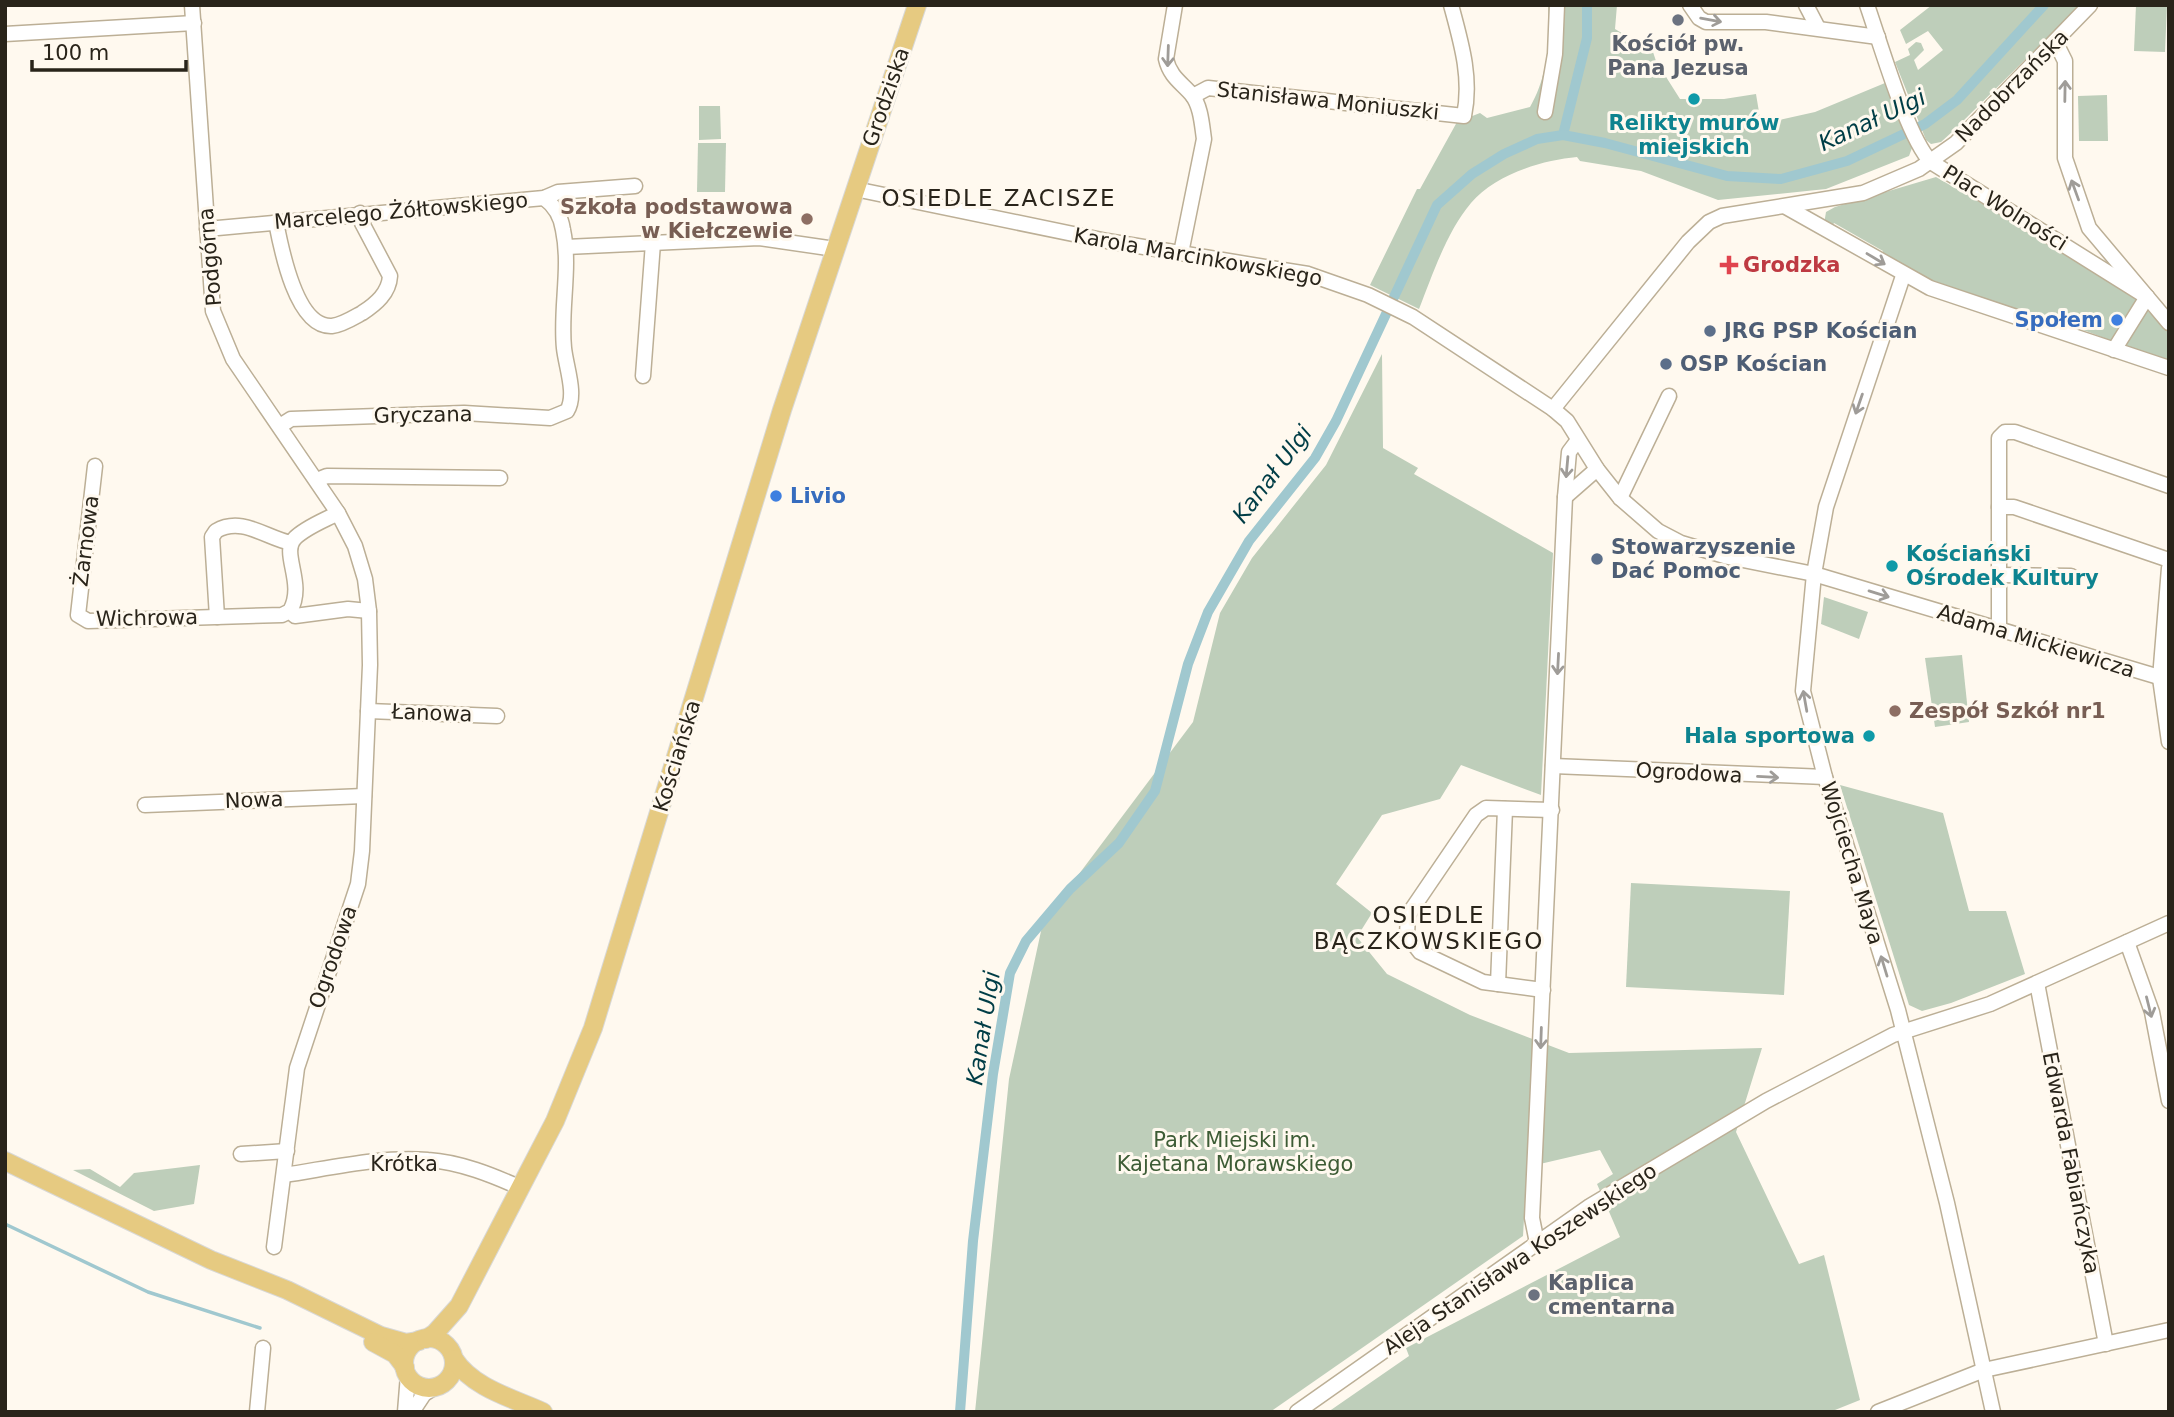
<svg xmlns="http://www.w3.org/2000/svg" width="2174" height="1417" font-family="'DejaVu Sans',sans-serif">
	<rect width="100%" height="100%" fill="#fff9ef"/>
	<g fill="#beceba">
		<path d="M1548 5H1617L1615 29 1625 35 1628 41 1649 40 1656 61 1680 99H1724L1756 94 1761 124 1815 112 1885 83 1912 148 1909 156 1826 189 1718 200 1641 171 1580 161 1577 157C1542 160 1494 175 1471 203 1447 231 1432 276 1419 309L1370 285 1417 189H1420L1457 122 1480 113 1487 118 1530 107C1548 77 1550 39 1548 5Z"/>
		<path d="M1932 5H2080L1952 132 1941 142 1931 144 1926 140 1895 62 1910 55 1908 49 1916 42 1921 43 1924 50 1914 60 1918 70 1943 50 1928 31 1906 44 1900 30Z"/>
		<path d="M2136 5H2167L2165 52 2134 51Z"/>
		<path d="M2107 95 2108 141H2079L2078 96Z"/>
		<path d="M699 106H720L721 139 699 140Z"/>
		<path d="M698 143H726L725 192H697Z"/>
		<path d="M1936 177 2122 284 2169 333V363L2086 331 1909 274 1880 258 1883 251 1834 223 1830 230 1824 224 1826 212 1835 207Z"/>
		<path d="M1382 354 1383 448 1418 468 1414 474 1553 553 1541 795 1461 765 1440 799 1382 815 1336 884 1372 913 1357 937 1387 974 1470 1015 1569 1053 1762 1048 1736 1132 1799 1264 1824 1255 1860 1400 1830 1412H1328L1409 1356 1406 1348 1620 1237 1597 1184 1613 1174 1600 1150 1527 1167 1523 1236 1270 1412H975L1009 1079 1043 922 1193 722 1220 613 1252 558 1326 465Z"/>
		<path d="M1824 597 1868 612 1859 639 1821 624Z"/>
		<path d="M1962 655 1969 722 1935 727 1925 658Z"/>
		<path d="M1840 785 1943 813 1969 911H2006L2025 974 1951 1003 1922 1011 1909 1005Z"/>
		<path d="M1631 883 1790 891 1784 995 1626 987Z"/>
		<path d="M200 1165 194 1204 154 1211 73 1170 90 1169 120 1187 134 1173Z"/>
	</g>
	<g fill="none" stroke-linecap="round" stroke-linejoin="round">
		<path stroke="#a0c8cf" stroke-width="3.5" d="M5 1224 148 1292 260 1328"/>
		<g stroke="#a0c8cf" stroke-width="10">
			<path d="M1563 135 1587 38V5"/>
			<path d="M960 1412 973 1241 993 1074 1010 973 1026 941 1070 889 1119 843 1155 791 1188 664 1208 612 1249 541 1315 458 1336 421 1437 205 1472 174 1504 154 1537 139 1563 135 1605 143 1727 176 1781 179 1847 161 1925 124 1957 100 2044 5"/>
		</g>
		<g stroke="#bcaf96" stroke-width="17">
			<g id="minor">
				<path d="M192 5 213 311 233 359 338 513 355 546 365 579 369 611 370 665 362 851 358 884 297 1068 274 1247"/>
				<path d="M1175 5 1166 59C1170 77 1182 83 1192 95 1201 106 1202 126 1204 139L1181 253"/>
				<path d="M1690 5 1699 18 1706 22H1766L1878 37"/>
				<path d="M1806 5 1818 28"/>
				<path d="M1867 5C1880 42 1907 137 1931 162L2147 297"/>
				<path d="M5 34 194 23"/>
				<path d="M2056 43 2065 61V158L2089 228 2169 323"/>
				<path d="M1193 96 1208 88 1464 116C1472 78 1461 42 1451 5"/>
				<path d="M1545 112 1555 54 1557 5"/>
				<path d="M855 189 1107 241 1308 274 1368 295 1413 317 1553 409 1567 421 1597 469 1620 498 1658 531 1681 543 1728 557 1814 574 2169 680"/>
				<path d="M1786 207 1930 288 2169 368"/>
				<path d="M276 222C281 248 296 328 332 326 342 325 353 318 362 313 376 304 389 293 390 276L362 223 360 213"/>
				<path d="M207 229 544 198 558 192 635 186"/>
				<path d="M566 247 759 238 835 249"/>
				<path d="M1903 276 1826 507 1814 574 1803 691 1825 777 1898 1010 1947 1203 1993 1412"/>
				<path d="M2114 350 2147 297"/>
				<path d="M643 376 653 243"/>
				<path d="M1553 409 1688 242 1709 222 1722 216 1863 193 1919 169 1956 143 2090 5"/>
				<path d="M280 426 291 419 464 413 550 418 567 411C577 395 566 367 564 348 560 309 571 268 563 230 561 216 555 206 544 198"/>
				<path d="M95 466 78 615 88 621 282 615 290 611C306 583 280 553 295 538 306 527 325 520 338 513"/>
				<path d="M317 480 327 476 500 478"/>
				<path d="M1565 497 1597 469"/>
				<path d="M1620 498 1669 396"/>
				<path d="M1999 507H2014L2169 560"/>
				<path d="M2169 568 2160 678 2169 742"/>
				<path d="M1999 575 2071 576"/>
				<path d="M290 611 295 616 348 609 369 611"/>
				<path d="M217 617 212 537 216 531C242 516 266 538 291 543"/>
				<path d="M1999 630V438L2005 432H2015L2169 486"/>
				<path d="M368 711 497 716"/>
				<path d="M1553 766 1825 777"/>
				<path d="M145 805 364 796"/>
				<path d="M2127 942 2152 1012 2169 1101"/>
				<path d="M2037 983 2106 1344"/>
				<path d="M1498 984 1505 809"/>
				<path d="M1543 990 1483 982 1420 952 1407 935 1408 915 1476 815 1486 808 1552 810"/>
				<path d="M241 1154 287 1151"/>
				<path d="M284 1175C331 1168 381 1156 428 1160 460 1162 492 1175 521 1188"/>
				<path d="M1537 1243 1532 1218 1565 497 1569 452 1578 440"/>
				<path d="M257 1412 263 1348"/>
				<path d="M405 1412 408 1375"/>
				<path d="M412 1412 424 1394 435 1387"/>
				<path d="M1297 1412 1590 1206 1766 1101 1893 1035 1990 1004 2169 923"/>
				<path d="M1878 1412 1984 1370 2169 1330"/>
			</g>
		</g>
		<g stroke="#d8d8d6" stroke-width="20">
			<g id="major">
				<path d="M5 1161 211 1260 287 1290 381 1336 406 1343 419 1341"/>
				<circle cx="429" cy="1363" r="25"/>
				<path d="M426 1339 435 1333 459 1306 555 1121 593 1028 782 410 917 5"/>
				<path d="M373 1342 395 1354 405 1367"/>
				<path d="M454 1359C473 1388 512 1398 543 1412"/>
			</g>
		</g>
		<use href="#minor" stroke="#fff" stroke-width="14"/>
		<use href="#major" stroke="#e6ca81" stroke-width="18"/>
	</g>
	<defs><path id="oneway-shaft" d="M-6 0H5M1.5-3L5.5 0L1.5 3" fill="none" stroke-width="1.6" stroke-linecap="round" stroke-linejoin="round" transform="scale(1.75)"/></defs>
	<g stroke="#9f9c98">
		<use href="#oneway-shaft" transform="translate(1711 20) rotate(10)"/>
		<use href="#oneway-shaft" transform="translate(1168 56) rotate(92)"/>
		<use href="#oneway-shaft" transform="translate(2065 91) rotate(-89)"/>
		<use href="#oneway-shaft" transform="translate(2075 190) rotate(-110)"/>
		<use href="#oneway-shaft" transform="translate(1876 259) rotate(31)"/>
		<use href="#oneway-shaft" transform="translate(1859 404) rotate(109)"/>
		<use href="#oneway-shaft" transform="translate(1567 467) rotate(95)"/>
		<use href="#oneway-shaft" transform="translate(1879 594) rotate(17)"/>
		<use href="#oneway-shaft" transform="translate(1558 664) rotate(93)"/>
		<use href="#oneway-shaft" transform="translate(1805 701) rotate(-100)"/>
		<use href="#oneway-shaft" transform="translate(1768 777) rotate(3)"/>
		<use href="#oneway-shaft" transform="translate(1884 966) rotate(-107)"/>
		<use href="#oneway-shaft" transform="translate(2149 1007) rotate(76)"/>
		<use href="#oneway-shaft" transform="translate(1541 1038) rotate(92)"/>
	</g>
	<g fill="#6b7280" stroke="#fff9ef" stroke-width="2.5">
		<circle cx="1678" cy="20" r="7"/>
		<circle cx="1534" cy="1295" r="7"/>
	</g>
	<g fill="#0f9aa8" stroke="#fff9ef" stroke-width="2.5">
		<circle cx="1694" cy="99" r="7"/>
		<circle cx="1892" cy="566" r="7"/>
		<circle cx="1869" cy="736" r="7"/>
	</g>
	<g fill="#8d6e63" stroke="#fff9ef" stroke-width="2.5">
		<circle cx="807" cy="219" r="7"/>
		<circle cx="1895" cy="711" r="7"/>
	</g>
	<path fill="#e0444e" stroke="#fff9ef" stroke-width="2.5" d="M1725.5 254.5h7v7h7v7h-7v7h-7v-7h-7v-7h7z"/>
	<g fill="#3f7fe0" stroke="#fff9ef" stroke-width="2.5">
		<circle cx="2117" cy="320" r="7"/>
		<circle cx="776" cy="496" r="7"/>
	</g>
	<g fill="#5c6f8a" stroke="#fff9ef" stroke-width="2.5">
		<circle cx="1710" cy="331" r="7"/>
		<circle cx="1666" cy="364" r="7"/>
		<circle cx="1597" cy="559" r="7"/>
	</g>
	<g text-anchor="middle" stroke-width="6" stroke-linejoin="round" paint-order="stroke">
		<g font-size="21" font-weight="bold" fill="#5b616d" stroke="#fff9ef">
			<text x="1678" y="51">Kościół pw.<tspan x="1678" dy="24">Pana Jezusa</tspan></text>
			<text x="1548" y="1290" text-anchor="start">Kaplica<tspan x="1548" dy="24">cmentarna</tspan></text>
		</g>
		<g font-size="21" fill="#29241a" stroke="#fff9ef">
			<text transform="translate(2012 86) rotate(-45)" y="7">Nadobrzańska</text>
			<text transform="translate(886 97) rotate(-71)" y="7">Grodziska</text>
			<text transform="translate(1328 101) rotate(6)" y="7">Stanisława Moniuszki</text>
			<text transform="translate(2005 208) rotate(32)" y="7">Plac Wolności</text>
			<text transform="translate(401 211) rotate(-5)" y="7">Marcelego Żółtowskiego</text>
			<text transform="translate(210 257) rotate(-95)" y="7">Podgórna</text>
			<text transform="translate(1198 257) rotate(10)" y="7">Karola Marcinkowskiego</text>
			<text transform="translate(423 415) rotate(-1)" y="7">Gryczana</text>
			<text transform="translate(86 541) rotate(-83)" y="7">Żarnowa</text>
			<text transform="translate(147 618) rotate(-1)" y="7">Wichrowa</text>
			<text transform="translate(2036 641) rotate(17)" y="7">Adama Mickiewicza</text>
			<text transform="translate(432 713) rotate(2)" y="7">Łanowa</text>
			<text transform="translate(677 756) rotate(-73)" y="7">Kościańska</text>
			<text transform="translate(1689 773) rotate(3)" y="7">Ogrodowa</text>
			<text transform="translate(254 800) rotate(-2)" y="7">Nowa</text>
			<text transform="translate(1852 863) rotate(73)" y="7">Wojciecha Maya</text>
			<text transform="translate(333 957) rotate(-71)" y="7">Ogrodowa</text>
			<text transform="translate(2071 1163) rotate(79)" y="7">Edwarda Fabiańczyka</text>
			<text x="404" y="1171">Krótka</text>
			<text transform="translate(1520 1259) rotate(-34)" y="7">Aleja Stanisława Koszewskiego</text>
		</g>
		<g font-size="21" font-weight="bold" fill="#0d838f" stroke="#fff9ef">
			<text x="1694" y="130">Relikty murów<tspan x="1694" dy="24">miejskich</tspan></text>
			<text x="1906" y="561" text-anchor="start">Kościański<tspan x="1906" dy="24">Ośrodek Kultury</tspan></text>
			<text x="1855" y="743" text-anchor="end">Hala sportowa</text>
		</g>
		<g font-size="21" font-weight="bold" fill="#785e54" stroke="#fff9ef" text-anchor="end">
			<text x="793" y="214">Szkoła podstawowa<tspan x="793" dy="24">w Kiełczewie</tspan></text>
			<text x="1909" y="718" text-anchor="start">Zespół Szkół nr1</text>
		</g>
		<g font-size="21" font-weight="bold" fill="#be3a42" stroke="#fff9ef" text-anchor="start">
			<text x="1743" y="272">Grodzka</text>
		</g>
		<g font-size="21" font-weight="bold" fill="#366cbe" stroke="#fff9ef" text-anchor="end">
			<text x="2103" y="327">Społem</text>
			<text x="790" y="503" text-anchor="start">Livio</text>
		</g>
		<g font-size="21" font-weight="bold" fill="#4e5e75" stroke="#fff9ef" text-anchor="start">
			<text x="1724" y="338">JRG PSP Kościan</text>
			<text x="1680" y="371">OSP Kościan</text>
			<text x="1611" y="554">Stowarzyszenie<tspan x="1611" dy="24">Dać Pomoc</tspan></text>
		</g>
		<g font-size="21" fill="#3d5c35" stroke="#fff9ef">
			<text x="1235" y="1147">Park Miejski im.<tspan x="1235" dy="24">Kajetana Morawskiego</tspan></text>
		</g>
		<g font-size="23" font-style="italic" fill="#003d46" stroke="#fff9ef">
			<text transform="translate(1872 120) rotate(-25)" y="8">Kanał Ulgi</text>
			<text transform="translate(1272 474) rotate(-53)" y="8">Kanał Ulgi</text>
			<text transform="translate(983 1028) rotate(-81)" y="8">Kanał Ulgi</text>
		</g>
		<g font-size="23" letter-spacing="2" fill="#29241a" stroke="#fff9ef">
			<text x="999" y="206">OSIEDLE ZACISZE</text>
			<text x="1429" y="923">OSIEDLE<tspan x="1429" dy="26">BĄCZKOWSKIEGO</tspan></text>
		</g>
	</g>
	<rect width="2174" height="1417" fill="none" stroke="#29241a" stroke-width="14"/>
	<path d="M32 60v10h154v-10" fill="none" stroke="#29241a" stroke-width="3.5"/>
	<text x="42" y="60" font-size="21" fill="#29241a" stroke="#fff9ef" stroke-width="5" paint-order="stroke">100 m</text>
</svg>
